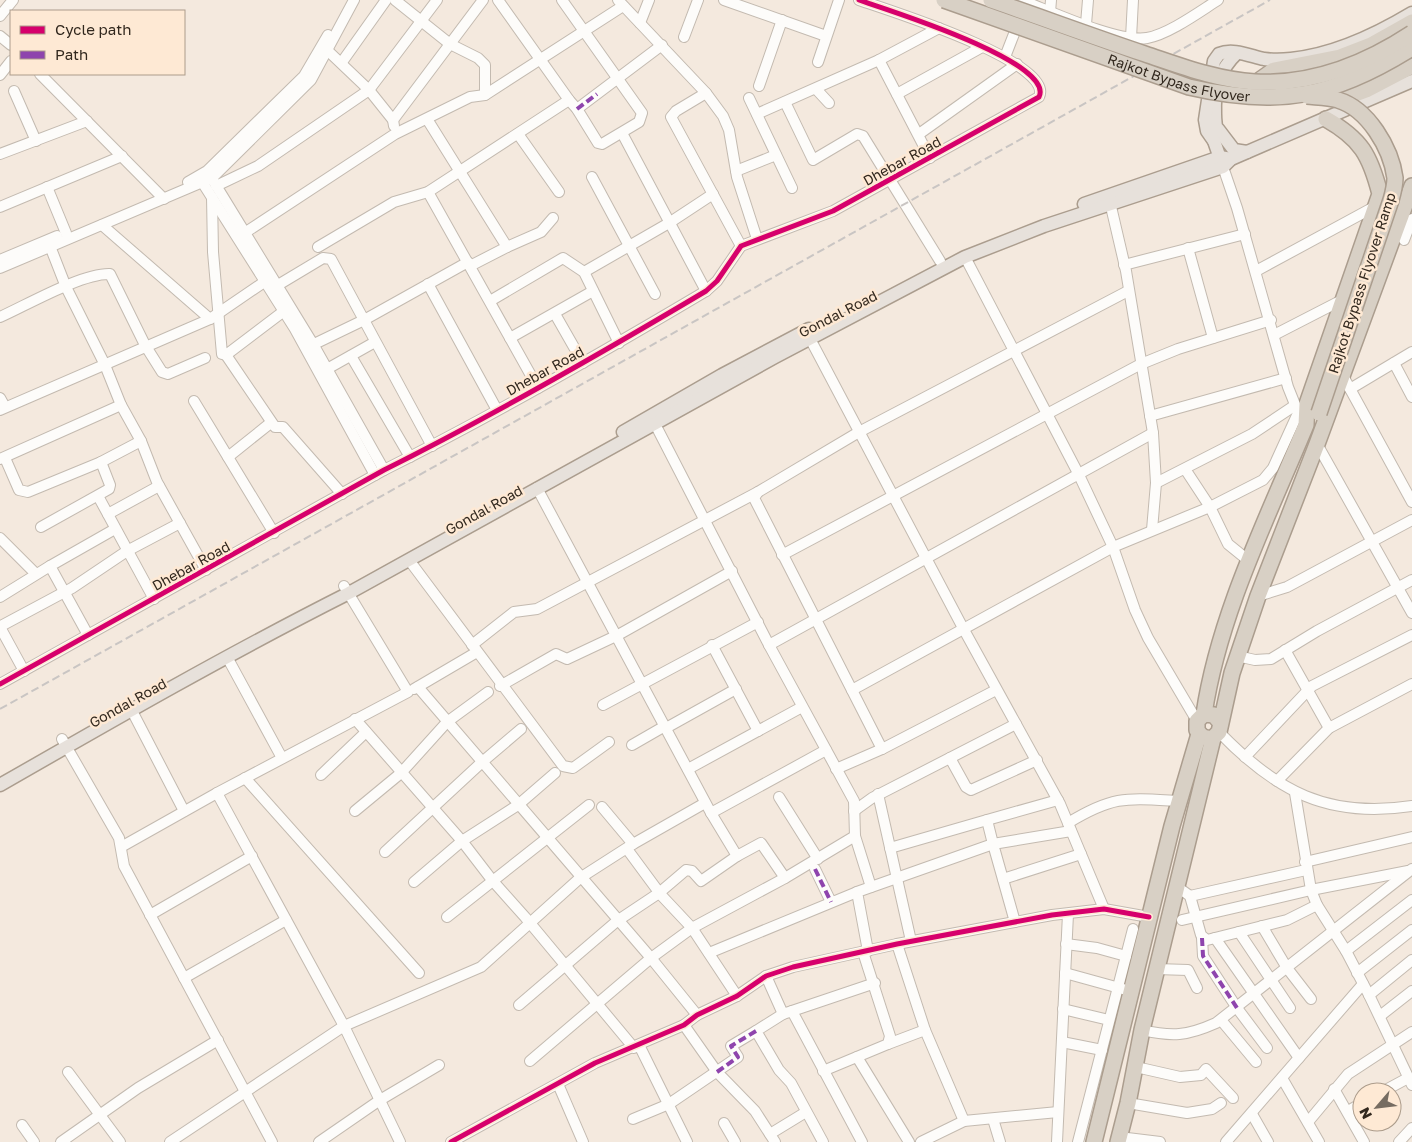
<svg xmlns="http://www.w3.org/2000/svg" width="1412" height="1142" font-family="'Golos Text',sans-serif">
	<rect width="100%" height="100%" fill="#f4e9de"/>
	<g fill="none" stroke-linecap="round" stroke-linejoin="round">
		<g stroke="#c3bab0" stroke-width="12">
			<g id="minor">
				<path d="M395 0 450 44 478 58 485 65V95"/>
				<path d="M498 0 569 100 577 109 598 143 602 144 639 122 642 113 562 0"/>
				<path d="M618 0 706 93 723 116 729 130 737 177 757 239"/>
				<path d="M724 0 826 36"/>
				<path d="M1021 0C1050 11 1118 43 1147 38 1169 34 1199 12 1218 0"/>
				<path d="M1050 12 1051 0"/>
				<path d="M0 16 13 0"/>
				<path d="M640 23 649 0"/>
				<path d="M1086 24 1088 0"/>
				<path d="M0 36 11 45"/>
				<path d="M684 37 698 0"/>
				<path d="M1131 38 1133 0"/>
				<path d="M327 50 369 90 393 120 394 126"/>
				<path d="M1005 57 1019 21"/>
				<path d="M879 60 930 158"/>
				<path d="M342 62 386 0"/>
				<path d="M818 62 839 0"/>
				<path d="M40 74 164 199"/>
				<path d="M0 75 11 61"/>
				<path d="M759 86 782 20"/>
				<path d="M816 89 829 103"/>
				<path d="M14 91 36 141"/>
				<path d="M706 93 676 111 671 117 741 246"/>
				<path d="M897 94 982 47"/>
				<path d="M749 98 792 188"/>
				<path d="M785 102 813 160 857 134 863 136 940 261"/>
				<path d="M577 109 662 45"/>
				<path d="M757 114 879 60 939 28"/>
				<path d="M427 119 507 247 470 266"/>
				<path d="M393 120 483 0"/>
				<path d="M622 133 706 291"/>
				<path d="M518 134 559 192"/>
				<path d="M919 134 1017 64"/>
				<path d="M0 154 87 121"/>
				<path d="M1223 167 1237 208 1288 387 1300 417"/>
				<path d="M736 171 776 155"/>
				<path d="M209 174 313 344 384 470"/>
				<path d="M199 177 295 329 375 475"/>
				<path d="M592 177 655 294"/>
				<path d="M188 182 207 171 304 76 328 35"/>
				<path d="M216 186 258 166 369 90 437 0"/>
				<path d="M47 187 66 233"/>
				<path d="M428 192 538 388"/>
				<path d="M212 197 213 252 222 354 226 355 284 311"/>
				<path d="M1109 198 1126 271 1153 433 1156 483 1152 530"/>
				<path d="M0 207 122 156"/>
				<path d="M102 225 210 319"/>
				<path d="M246 232 395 134 470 97 485 95 623 6"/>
				<path d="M1404 240 1412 219"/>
				<path d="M48 241 66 287 105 365 121 405 141 441 157 482 206 570"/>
				<path d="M318 247 394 202 428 192 569 100"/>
				<path d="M507 247 541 232 553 218"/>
				<path d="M1188 248 1213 338"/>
				<path d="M965 257 1079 475 1113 547 1135 610 1148 638 1197 721"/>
				<path d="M0 260 57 236"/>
				<path d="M1124 265 1245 234"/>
				<path d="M0 268 212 178 311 80 354 0"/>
				<path d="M1256 271 1376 206"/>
				<path d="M584 272 669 223 713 194"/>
				<path d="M428 284 497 410"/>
				<path d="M273 288 323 258 331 259 432 446"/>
				<path d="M490 301 563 258 584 272 619 343"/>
				<path d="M555 314 583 363"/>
				<path d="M0 317C27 305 82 273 110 274L145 345 162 372 168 374 205 358"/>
				<path d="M807 333 963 628 1060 804 1104 909"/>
				<path d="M1274 335 1344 299"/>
				<path d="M510 338 593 291"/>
				<path d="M308 347 364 320 468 262"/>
				<path d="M226 355 275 427H283L342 494"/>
				<path d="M351 356 410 457"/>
				<path d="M1394 363 1412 397"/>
				<path d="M327 369 375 342"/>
				<path d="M1343 376 1412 502"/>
				<path d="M1350 389 1412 352"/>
				<path d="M0 398 5 407"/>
				<path d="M194 401 274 533"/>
				<path d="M0 410 210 319 270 278"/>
				<path d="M1150 416 1286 378"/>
				<path d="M655 424 769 645 854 801 855 836 871 887"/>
				<path d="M1317 444 1412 613"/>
				<path d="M228 457 268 425"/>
				<path d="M5 458 19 490 28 492 101 462 141 441"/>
				<path d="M0 459 121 405"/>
				<path d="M1185 469 1210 507 1228 544 1249 561"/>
				<path d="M1156 483 1252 434 1294 406"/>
				<path d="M537 488 711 813 737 856"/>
				<path d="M98 496 154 599"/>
				<path d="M108 514 159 486"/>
				<path d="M41 527 109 489 110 485 101 462"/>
				<path d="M0 538 36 574"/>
				<path d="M782 555 1141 364 1178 349 1271 320"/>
				<path d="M409 560 563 766 573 768 609 742"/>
				<path d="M1258 596 1287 587 1412 520"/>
				<path d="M0 597 50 566"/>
				<path d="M1 626 72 588 127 551 180 523"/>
				<path d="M0 627 24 671"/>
				<path d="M88 635 50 566 115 529"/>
				<path d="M472 645 514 612 537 609 758 492"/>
				<path d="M712 645 758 731"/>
				<path d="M769 645 1153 433"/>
				<path d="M1285 650 1329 728"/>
				<path d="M1237 656 1255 660 1271 659 1317 631 1412 580"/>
				<path d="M227 657 282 758"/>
				<path d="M0 684 384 470C494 415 600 354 706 291L717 281 741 246 833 211 1039 97C1056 62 885 9 859 0"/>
				<path d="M500 686 556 654 567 659 618 635 732 571"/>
				<path d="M418 687 651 958 697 1015"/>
				<path d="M414 689 477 652"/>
				<path d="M852 690 1113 547 1210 507 1263 480 1273 468 1298 413"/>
				<path d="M603 705 758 622"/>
				<path d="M131 709 184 811"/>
				<path d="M355 719 462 841 492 880 525 917 634 1048"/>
				<path d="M666 728 736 689"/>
				<path d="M1219 732C1276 791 1328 819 1412 806"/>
				<path d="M62 739 119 838 124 866 272 1142"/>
				<path d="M632 745 665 726"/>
				<path d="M882 749 754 498 758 492 859 432 1128 291"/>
				<path d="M1245 757 1312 686 1412 635"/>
				<path d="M950 758 966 787 971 790 1037 760"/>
				<path d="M688 769 802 707"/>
				<path d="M836 769 882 749 996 690"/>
				<path d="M321 775 366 732"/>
				<path d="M245 778 419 973"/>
				<path d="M1277 781 1329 728 1412 684"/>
				<path d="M217 793 344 1026 400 1142"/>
				<path d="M1295 793 1311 890 1317 905 1346 951 1369 995 1412 1085"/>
				<path d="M878 794 911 941"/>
				<path d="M779 797 818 859"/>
				<path d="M602 807 633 844"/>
				<path d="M355 811 401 773 447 722 488 692"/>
				<path d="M854 811 872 798 1016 724"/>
				<path d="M711 813 826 750"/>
				<path d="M1068 823C1114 795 1127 798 1179 801"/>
				<path d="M121 847 217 793 408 692 344 586"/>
				<path d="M890 848 987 820"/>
				<path d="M627 849 661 895 692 928 737 996"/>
				<path d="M385 852 481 763 521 729"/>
				<path d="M1305 862 1412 837"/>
				<path d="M815 869 831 902"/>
				<path d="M1003 879 1081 854"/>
				<path d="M414 882 462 841 518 805 555 773"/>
				<path d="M1176 886 1190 896 1201 935 1207 940 1287 920 1317 905"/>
				<path d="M1190 896 1306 870"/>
				<path d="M150 915 252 856"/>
				<path d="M447 917 589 805"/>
				<path d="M1182 920 1311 890 1408 871"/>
				<path d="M1015 922 993 844 1071 831"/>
				<path d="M1262 926 1287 968 1311 999"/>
				<path d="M1239 932 1290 1008"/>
				<path d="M1202 938 1203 956 1237 1008 1267 1048"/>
				<path d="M1215 938 1299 1058"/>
				<path d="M897 944 925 1030 964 1121"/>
				<path d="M1066 944 1097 948 1126 956"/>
				<path d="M868 951 857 892 993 844 987 820 1058 800"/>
				<path d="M1346 951 1412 900"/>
				<path d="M709 953 857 892"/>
				<path d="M1156 969 1188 970 1197 988"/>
				<path d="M1065 973 1123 989"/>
				<path d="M1357 973 1412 930"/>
				<path d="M766 976 783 1014 792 1011 862 1142"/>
				<path d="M184 978 286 920"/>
				<path d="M1369 995 1412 960"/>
				<path d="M519 1005 617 921 659 893 686 870 692 871 701 881 737 856 761 843 785 878"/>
				<path d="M1063 1009 1109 1020"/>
				<path d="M792 1011 875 983"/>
				<path d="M783 1014 756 1031 779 1070 791 1083 823 1142"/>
				<path d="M1380 1016 1412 991"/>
				<path d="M1221 1020 1256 1062"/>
				<path d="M684 1025 717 1072 755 1111 775 1142"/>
				<path d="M1142 1030C1172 1037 1187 1036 1216 1023L1412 869"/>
				<path d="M1062 1042 1102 1050"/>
				<path d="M888 1044 925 1030"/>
				<path d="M639 1045 687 1142"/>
				<path d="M857 1057 909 1142"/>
				<path d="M530 1061 651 958 692 928 785 878 855 836"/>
				<path d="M1136 1067 1180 1077 1201 1075 1206 1069 1233 1098"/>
				<path d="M823 1071 888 1044 890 1036 863 952"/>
				<path d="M68 1072 120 1142"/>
				<path d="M1282 1078 1319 1142"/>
				<path d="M558 1084 583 1142"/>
				<path d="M1334 1089 1364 1142"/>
				<path d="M1382 1092 1408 1078"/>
				<path d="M1128 1103 1187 1113 1212 1109 1221 1103"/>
				<path d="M1348 1111 1362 1103"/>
				<path d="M1252 1114 1268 1142"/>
				<path d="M633 1119 669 1104 738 1057 731 1046 756 1031"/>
				<path d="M993 1119 1000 1142"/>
				<path d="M1308 1122 1348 1074 1412 1032"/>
				<path d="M724 1123 735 1142"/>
				<path d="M22 1125 34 1142"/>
				<path d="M770 1134 806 1112"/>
				<path d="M1119 1137 1160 1142"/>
				<path d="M61 1142 138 1088 218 1040"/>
				<path d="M170 1142 344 1026 481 967 580 878 633 844 705 803"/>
				<path d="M319 1142 380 1100 439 1065"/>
				<path d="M451 1142 595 1063 684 1025 697 1015 737 996 766 976 793 967 897 944 1052 915 1104 909 1149 917"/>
				<path d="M921 1142 964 1121 1058 1112"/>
				<path d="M1057 1142 1068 914"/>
				<path d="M1078 1142 1133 929"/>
				<path d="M1226 1142 1363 984"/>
				<path d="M1399 1142 1412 1128"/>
			</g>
		</g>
		<g stroke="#ab9d8e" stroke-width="15">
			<g id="major">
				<path d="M1218 129 1234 150 1247 152"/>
				<path d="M1214 141C1218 129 1215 126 1215 114 1214 89 1219 70 1237 53"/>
				<path d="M1222 164 1214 141 1207 131 1205 120 1214 61 1219 54C1233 48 1250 56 1264 59 1272 60 1282 60 1291 59 1332 55 1377 34 1412 13"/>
				<path d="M1084 204 1220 157 1231 159"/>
				<path d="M623 432 722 375 809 329"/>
				<path d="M0 785C115 719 230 653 349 593L775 357 965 257 1044 226 1223 167 1231 159 1412 81"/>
			</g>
		</g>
		<g stroke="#ab9d8e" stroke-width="18">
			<g id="highway">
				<path d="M1257 82 1274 70 1340 57 1371 45 1412 22"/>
				<path d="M1339 100 1366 90 1412 66"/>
				<path d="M1204 714C1219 614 1267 519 1306 425L1307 404 1380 194C1370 155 1361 139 1326 119"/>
				<path d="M1220 722 1214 715 1204 714 1197 721V730C1201 737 1205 739 1213 738L1219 732 1232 673 1258 596 1317 444 1412 186"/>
				<path d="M1094 1142 1172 826 1199 734"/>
				<path d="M1118 1142 1128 1103 1142 1030 1213 738"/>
			</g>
		</g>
		<use href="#minor" stroke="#fdfcfa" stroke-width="10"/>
		<use href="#major" stroke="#e7e1db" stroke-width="12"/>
		<use href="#highway" stroke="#d8d0c5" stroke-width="15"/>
		<path stroke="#c9c5c3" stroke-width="2" stroke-dasharray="8 4" stroke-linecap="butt" d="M0 709 1270 0"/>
		<g stroke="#ab9d8e" stroke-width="18" stroke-linecap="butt">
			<g id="highway-bridge">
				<path id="s1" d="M944 0 1189 87C1279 108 1334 97 1412 48"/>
				<path d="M991 0C1043 18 1094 37 1145 54 1181 66 1217 80 1255 82 1312 85 1365 64 1412 33"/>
				<path d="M1307 96C1317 97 1329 97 1338 100 1368 109 1391 148 1395 178 1395 185 1393 193 1391 200L1319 413"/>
			</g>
		</g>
		<use href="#highway-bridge" stroke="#d8d0c5" stroke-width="15"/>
		<g stroke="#8e44ad" stroke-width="4" stroke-dasharray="8 4" stroke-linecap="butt">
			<path d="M577 109 597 94"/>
			<path d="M815 869 831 902"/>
			<path d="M1202 938 1203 956 1237 1008"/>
			<path d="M717 1072 738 1057 731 1046 756 1031"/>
		</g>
		<g stroke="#fee9d4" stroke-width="8">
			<g id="cycleway">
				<path d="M0 684 384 470C494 415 600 354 706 291L717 281 741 246 833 211 1039 97C1056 62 885 9 859 0"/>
				<path d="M451 1142 595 1063 684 1025 697 1015 737 996 766 976 793 967 897 944 1052 915 1104 909 1149 917"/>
			</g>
		</g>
		<use href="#cycleway" stroke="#d6006c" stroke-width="5"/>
	</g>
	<g text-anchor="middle" stroke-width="5" stroke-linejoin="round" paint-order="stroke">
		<g font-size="14" fill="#32281e" stroke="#fee9d4">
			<text dy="5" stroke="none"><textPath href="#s1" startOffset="248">Rajkot Bypass Flyover</textPath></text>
			<text transform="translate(902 161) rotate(-29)" y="5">Dhebar Road</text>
			<text transform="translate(1362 283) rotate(-72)" y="5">Rajkot Bypass Flyover Ramp</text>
			<text transform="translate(838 314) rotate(-27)" y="5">Gondal Road</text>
			<text transform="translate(545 371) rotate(-29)" y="5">Dhebar Road</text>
			<text transform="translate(484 510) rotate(-29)" y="5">Gondal Road</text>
			<text transform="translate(191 566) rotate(-29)" y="5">Dhebar Road</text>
			<text transform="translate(128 703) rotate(-29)" y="5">Gondal Road</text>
		</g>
	</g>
	<rect x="10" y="10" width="175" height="65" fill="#fee9d4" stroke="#ac9c8b"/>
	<rect x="20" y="26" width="25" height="8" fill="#d6006c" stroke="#ac9c8b"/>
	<text x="55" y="35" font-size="15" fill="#32281e">Cycle path</text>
	<rect x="20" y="51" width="25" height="8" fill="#8e44ad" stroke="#ac9c8b"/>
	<text x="55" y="60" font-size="15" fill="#32281e">Path</text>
	<g transform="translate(1377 1107) rotate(242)"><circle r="24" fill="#fee9d4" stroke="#ac9c8b"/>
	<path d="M0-4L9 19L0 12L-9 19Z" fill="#766c61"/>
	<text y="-8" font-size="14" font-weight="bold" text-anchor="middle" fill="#32281e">N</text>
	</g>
</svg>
